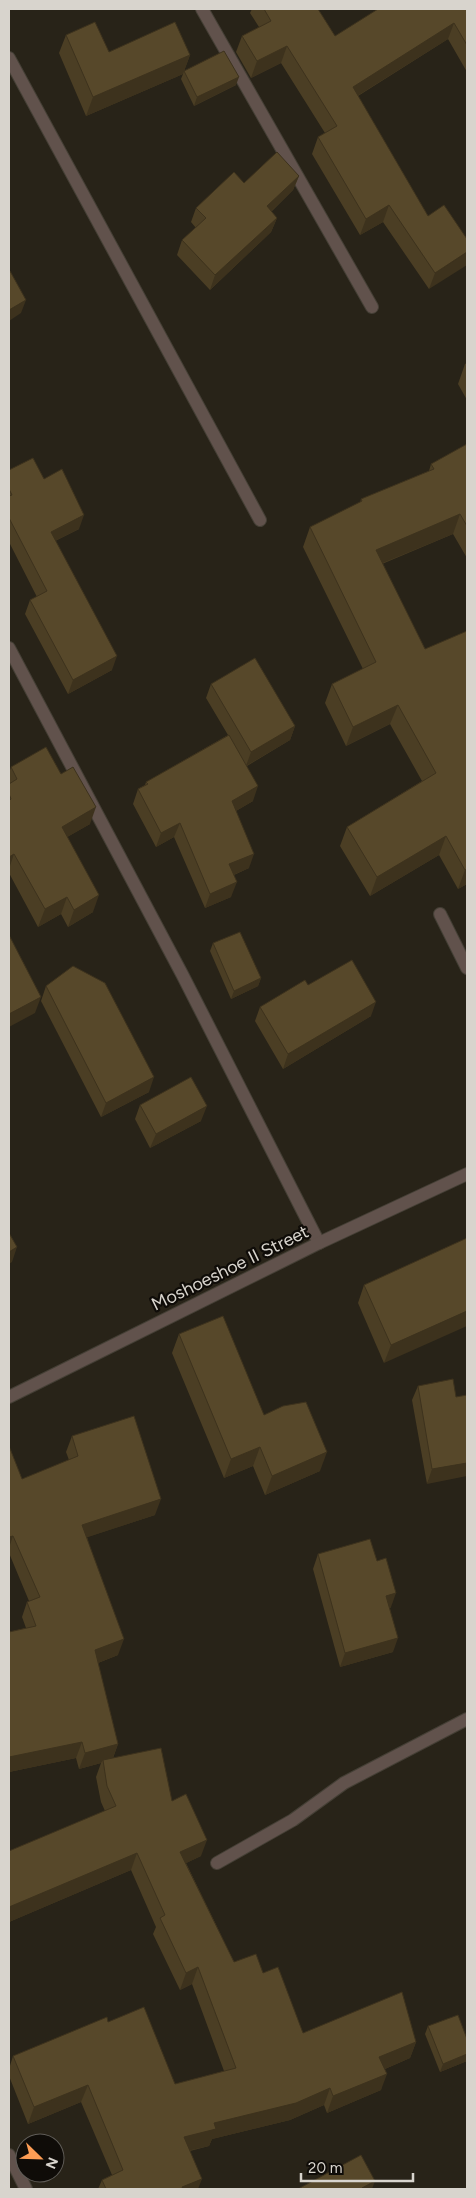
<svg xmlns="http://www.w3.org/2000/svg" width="476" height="2198" font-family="Figtree,sans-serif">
	<rect width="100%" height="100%" fill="#282318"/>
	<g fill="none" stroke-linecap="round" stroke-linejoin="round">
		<g stroke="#443f35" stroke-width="14">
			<g id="lane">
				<path d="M202 9 372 307"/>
				<path d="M9 648 183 976 319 1243"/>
				<path d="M440 914 467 968"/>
			</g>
		</g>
		<g stroke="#443f35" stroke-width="14">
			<g id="street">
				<path d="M9 58 260 520"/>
				<path d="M9 1397 319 1243 467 1174"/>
				<path d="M217 1863 293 1820 344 1783 467 1719"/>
				<path d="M9 2155 26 2189"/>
			</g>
		</g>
		<use href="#lane" stroke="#61524c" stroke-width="12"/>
		<use href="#street" stroke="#61524c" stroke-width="12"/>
	</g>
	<g fill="#4b3e24">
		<path d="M252 9H318L335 36 467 9V72L448 39 358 96 428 216 467 239 429 289 383 222 360 235 312 154 318 137 325 133 281 63 251 78 236 52 242 36 259 27 250 13Z"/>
		<path d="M66 35 109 52 190 55 184 71 236 85 194 106 181 79 183 74 86 116 59 53Z"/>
		<path d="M299 176 293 190 271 212 277 218 271 232 210 290 177 255 182 240 196 228 191 222 196 208 244 183Z"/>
		<path d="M467 363V400L458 384 465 364Z"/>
		<path d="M467 444V558L453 534 382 564 425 649 467 631V884L458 889 439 855 370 896 340 846 347 827 422 781 390 724 346 746 325 703 332 684 363 669 303 547 310 527 360 503 361 499 429 471 431 464Z"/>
		<path d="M9 470 44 479 79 529 55 541 112 670 68 694 25 614 30 600 37 597 9 542Z"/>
		<path d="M211 684 295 726 290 740 247 766 253 801 236 811 249 868 234 875 231 897 205 908 174 837 156 847 133 804 138 789 145 785 146 782 228 735 206 698Z"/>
		<path d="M11 767 90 824 67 837 93 912 68 927 61 914 38 927 9 873V773Z"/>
		<path d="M213 943 261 978 258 986 231 999 210 951Z"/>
		<path d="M308 985 371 1016 283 1069 255 1021 260 1007Z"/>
		<path d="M46 986 149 1092 101 1117 41 1001Z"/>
		<path d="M140 1105 201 1121 150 1148 135 1119Z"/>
		<path d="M467 1238 384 1363 358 1303 364 1285Z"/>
		<path d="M179 1334 264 1415 320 1471 265 1495 253 1466 224 1478 172 1353Z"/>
		<path d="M418 1386 456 1397 467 1395 427 1484 412 1400Z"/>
		<path d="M72 1436 155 1515 87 1537 118 1655 98 1663 118 1744 113 1758 172 1801 201 1856 186 1863 234 1962 263 1973 303 2033 416 2042 410 2058 385 2069 381 2090 327 2113 324 2105 290 2120 212 2139 209 2146 190 2151 198 2189H98L102 2180 112 2175 81 2102 28 2124 9 2076V2069L13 2056 108 2022 175 2084 224 2071 192 1984 180 1990 153 1934 156 1927 131 1870 9 1922V1851L105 1811 101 1802 96 1777 101 1763 79 1769 76 1758 9 1772V1632L26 1628 22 1617 27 1602 29 1601 9 1553V1446L22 1479 69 1460 66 1452Z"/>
		<path d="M318 1554 391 1607 390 1608 393 1652 340 1667 313 1569Z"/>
		<path d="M428 2026 467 2039V2061L440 2072 425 2034Z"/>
	</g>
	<g fill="#3d321d">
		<path d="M454 23 448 39 346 103 353 87Z"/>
		<path d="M287 46 281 63 251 78 257 61Z"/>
		<path d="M190 55 183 74 86 116 93 97Z"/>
		<path d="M239 77 236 85 194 106 197 97Z"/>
		<path d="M299 176 293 190 261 221 267 206Z"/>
		<path d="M389 205 383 222 360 235 366 219Z"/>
		<path d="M277 218 271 232 210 290 215 275Z"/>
		<path d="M467 252V265L429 289 435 273Z"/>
		<path d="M26 300 21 313 9 321V310Z"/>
		<path d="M460 514 453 534 368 569 376 550Z"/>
		<path d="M84 515 79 529 45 546 51 532Z"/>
		<path d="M117 656 112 670 68 694 73 680Z"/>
		<path d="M398 705 390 724 346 746 353 727Z"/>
		<path d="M295 726 290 740 246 766 251 752Z"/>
		<path d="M258 786 253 801 227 816 232 801Z"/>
		<path d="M96 807 90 824 55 844 62 827Z"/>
		<path d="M180 823 174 837 156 847 161 833Z"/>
		<path d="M446 836 439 855 370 896 377 877Z"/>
		<path d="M14 854 9 869V857Z"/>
		<path d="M254 854 249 868 224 879 229 864Z"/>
		<path d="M467 869V884L458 889 465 870Z"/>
		<path d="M237 882 231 897 205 908 210 894Z"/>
		<path d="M99 895 93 912 68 927 74 910Z"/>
		<path d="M67 897 61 914 38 927 45 909Z"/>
		<path d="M261 978 258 986 231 999 234 991Z"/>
		<path d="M41 997 35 1013 9 1027V1014Z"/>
		<path d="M376 1002 371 1016 283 1069 288 1054Z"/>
		<path d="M154 1077 149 1092 101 1117 106 1103Z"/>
		<path d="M207 1106 201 1121 150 1148 156 1134Z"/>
		<path d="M17 1247 12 1262 9 1264V1252Z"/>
		<path d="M467 1311V1326L384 1363 391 1345Z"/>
		<path d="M260 1447 253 1466 224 1478 231 1459Z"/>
		<path d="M327 1452 320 1471 265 1495 272 1476Z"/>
		<path d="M467 1463V1476L427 1484 432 1469Z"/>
		<path d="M161 1499 155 1515 76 1541 82 1525Z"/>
		<path d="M13 1536 9 1548V1537Z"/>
		<path d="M396 1593 391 1607 381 1610 386 1596Z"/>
		<path d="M398 1638 393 1652 340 1667 345 1653Z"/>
		<path d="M124 1639 118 1655 90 1666 95 1650Z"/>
		<path d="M82 1742 76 1758 9 1772V1757Z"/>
		<path d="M118 1744 112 1760H103L101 1763 79 1769 85 1753Z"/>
		<path d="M207 1840 201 1856 174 1869 180 1852Z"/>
		<path d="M137 1853 131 1870 9 1922V1907Z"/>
		<path d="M198 1967 192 1984 180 1990 186 1973Z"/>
		<path d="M416 2042 410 2058 373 2074 379 2057Z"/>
		<path d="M467 2054V2061L440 2072 443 2064Z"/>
		<path d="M387 2074 381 2090 327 2113 333 2096Z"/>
		<path d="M88 2085 81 2102 28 2124 34 2107Z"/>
		<path d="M330 2088 324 2105 290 2120 212 2139 209 2146 178 2153 184 2137 214 2123Z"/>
		<path d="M202 2179 198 2189H181L182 2187Z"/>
		<path d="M375 2181 372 2189H362V2188Z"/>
	</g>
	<g fill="#57482a" stroke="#3d321d">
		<path d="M264 9H318L335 36 378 9H467V45L454 23 353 87 428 216 444 205 467 239V252L435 273 389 205 366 219 318 137 337 126 287 46 257 61 242 36 271 21Z"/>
		<path d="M95 22 109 52 175 22 190 55 93 97 66 35Z"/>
		<path d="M224 51 239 77 197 97 184 71Z"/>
		<path d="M277 152 299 176 267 206 277 218 215 275 182 240 206 218 196 208 234 172 244 183Z"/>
		<path d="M10 271 26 300 9 310V272Z"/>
		<path d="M467 444V526L460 514 376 550 425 649 467 631V869L465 870 446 836 377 877 347 827 436 773 398 705 353 727 332 684 376 662 310 527 362 501 361 499 434 469 431 464Z"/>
		<path d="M33 458 44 479 62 469 84 515 51 532 117 656 73 680 30 600 47 591 9 518V496L12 495 9 489V470Z"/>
		<path d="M255 658 295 726 251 752 211 684Z"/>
		<path d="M229 735 258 786 232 801 254 854 229 864 237 882 210 894 180 823 161 833 138 789 148 784 146 782Z"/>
		<path d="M46 747 61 774 73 767 96 807 62 827 99 895 74 910 67 897 45 909 14 854 9 857V801L11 799 9 794V784L17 779 11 767Z"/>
		<path d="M240 932 261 978 234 991 213 943Z"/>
		<path d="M9 935 41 997 9 1014Z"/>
		<path d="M352 960 376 1002 288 1054 260 1007 305 980 308 985Z"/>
		<path d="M73 966 105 983 154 1077 106 1103 46 986Z"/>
		<path d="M191 1077 207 1106 156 1134 140 1105Z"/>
		<path d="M9 1233 17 1247 9 1252Z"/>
		<path d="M467 1238V1311L391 1345 364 1285Z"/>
		<path d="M223 1316 264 1415 283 1406 306 1402 327 1452 272 1476 260 1447 231 1459 179 1334Z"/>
		<path d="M453 1379 456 1397 467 1395V1463L432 1469 418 1386Z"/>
		<path d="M134 1416 161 1499 82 1525 124 1639 95 1650 118 1744 85 1753 82 1742 9 1757V1632L36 1626 27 1602 40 1597 13 1536 9 1537V1446L22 1479 78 1456 72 1436Z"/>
		<path d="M370 1539 377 1561 386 1558 396 1593 386 1596 398 1638 345 1653 318 1554Z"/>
		<path d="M161 1748 172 1801 186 1794 207 1840 180 1852 234 1962 256 1954 263 1973 278 1967 303 2033 402 1992 416 2042 379 2057 387 2074 333 2096 330 2088 296 2103 214 2123 216 2129 184 2137 202 2179 182 2187 183 2189H106L102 2180 123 2170 88 2085 34 2107 13 2056 107 2017 108 2022 144 2007 175 2084 236 2068 198 1967 186 1973 160 1918 165 1915 137 1853 9 1907V1851L116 1806 107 1786 103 1760Z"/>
		<path d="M458 2015 467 2039V2054L443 2064 428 2026Z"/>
		<path d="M361 2155 375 2181 362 2188 363 2189H298Z"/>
	</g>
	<g text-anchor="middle" stroke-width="4.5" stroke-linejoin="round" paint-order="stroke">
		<g font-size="18" fill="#d8d4cd" stroke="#0f0c08">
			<text transform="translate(230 1268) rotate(-26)" y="6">Moshoeshoe II Street</text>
		</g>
	</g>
	<rect width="476" height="2198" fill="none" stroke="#d8d4cd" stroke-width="20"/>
	<g transform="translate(40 2158) rotate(113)"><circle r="24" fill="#0f0c08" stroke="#5f5c57"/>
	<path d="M0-4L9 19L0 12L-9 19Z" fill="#fd9d55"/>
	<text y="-8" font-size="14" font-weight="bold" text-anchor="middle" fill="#d8d4cd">N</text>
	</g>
	<path d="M301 2173v8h112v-8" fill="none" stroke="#d8d4cd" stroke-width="2.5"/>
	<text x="308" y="2173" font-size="15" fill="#d8d4cd" stroke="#0f0c08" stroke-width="4" paint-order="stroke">20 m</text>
</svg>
